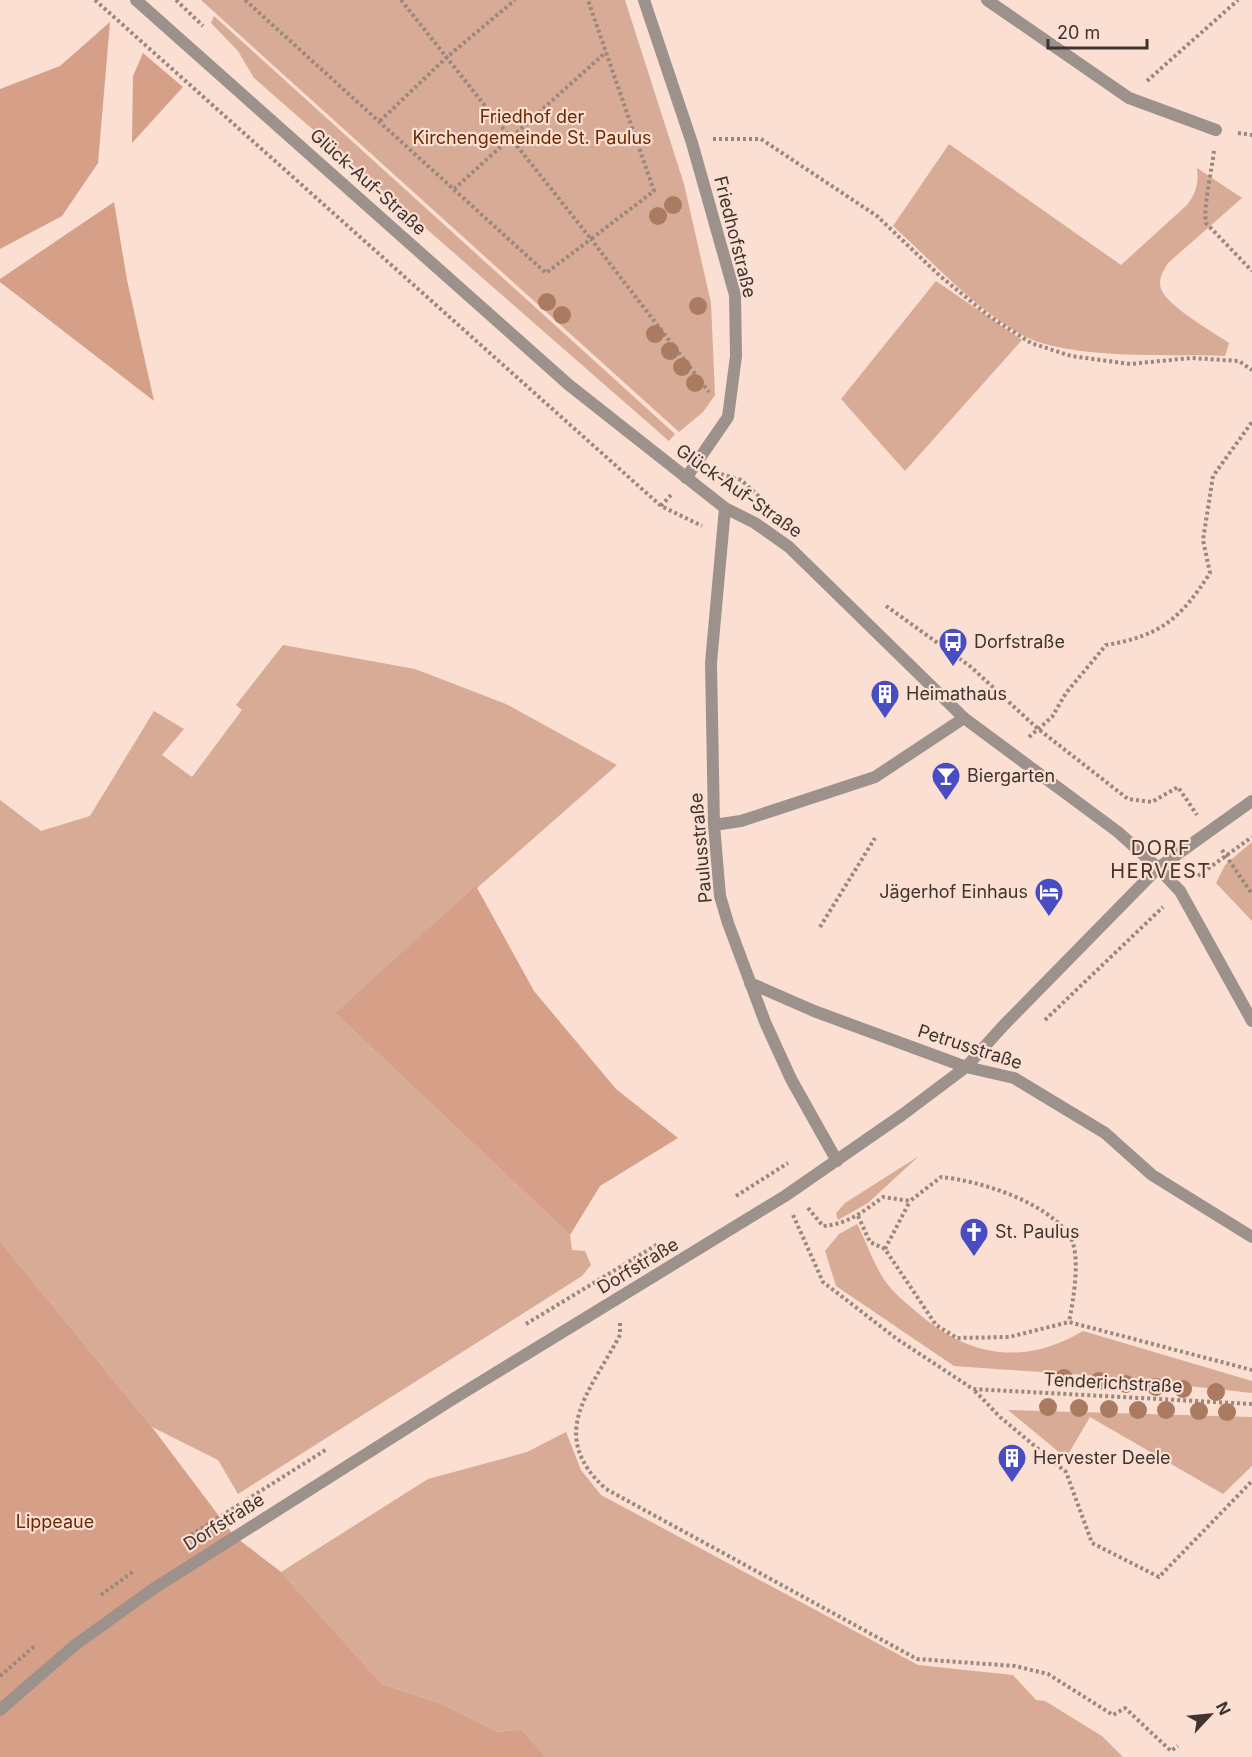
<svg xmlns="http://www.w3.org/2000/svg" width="1252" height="1757" font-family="Inter,sans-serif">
	<rect width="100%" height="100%" fill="#fadfd2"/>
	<g fill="#d7ab96">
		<path d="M201 0H625L684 184 711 303 715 395 703 412 679 432Z"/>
		<path d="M214 16 675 434 669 441 254 78 238 51 211 23Z"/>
		<path d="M949 144 1121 265 1187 205C1196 193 1199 183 1197 168L1242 198 1168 263C1163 271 1158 279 1161 289 1167 306 1213 332 1229 343L1225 356C1171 354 1067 360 1022 335 974 308 934 263 893 226Z"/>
		<path d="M936 281 1022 340 905 471 841 399Z"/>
		<path d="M283 645 415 669 506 704 617 765 335 1013 570 1235 572 1250 585 1251 591 1265 582 1276 238 1494 218 1460 152 1427 0 1241V800L41 831 90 816 154 711 184 729 162 755 192 777 242 710 236 705Z"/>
		<path d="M1252 842V921L1216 883 1225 865Z"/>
		<path d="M919 1156 868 1203 838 1220 836 1213 845 1203Z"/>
		<path d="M857 1224C866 1241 873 1262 883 1278 892 1292 906 1303 919 1314 969 1357 1025 1366 1083 1331L1252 1381V1393L1099 1376 954 1366 836 1286 825 1251 839 1234Z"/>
		<path d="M1008 1410 1252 1417V1466L1223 1494 1090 1417 1066 1458Z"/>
		<path d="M566 1432 581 1470 601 1495 918 1665 1013 1675 1036 1700 1045 1701 1102 1736 1123 1757H546L521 1729 498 1732 442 1704 382 1684 281 1572 428 1479 527 1452Z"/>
	</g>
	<g fill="#d6a088">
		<path d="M110 22 98 163 62 216 0 249V89L60 66Z"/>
		<path d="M143 53 183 87 132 143 133 76Z"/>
		<path d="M114 202 127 280 154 401 0 282V279Z"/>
		<path d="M476 886 534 991 616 1089 678 1138 600 1186 570 1235 335 1013Z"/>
		<path d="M0 1241 152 1427 234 1536 281 1572 382 1684 442 1704 498 1732 521 1729 546 1757H0Z"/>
	</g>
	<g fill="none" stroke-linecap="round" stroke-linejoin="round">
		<g stroke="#9a877e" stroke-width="4" stroke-dasharray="3 3" stroke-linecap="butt">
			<path d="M95 0 661 506 702 526"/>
			<path d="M176 0 203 26"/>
			<path d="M245 0 546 273 591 239 709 392"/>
			<path d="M401 0 591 239 654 191 588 0"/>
			<path d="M1147 81 1238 0"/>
			<path d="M380 121 447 57 515 0"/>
			<path d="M1238 133 1252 135"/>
			<path d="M713 139H761L877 216 940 276 989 316 1031 343 1071 356 1130 364 1191 358 1239 361 1252 370"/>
			<path d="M1214 151C1212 169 1203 208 1206 223L1252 271"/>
			<path d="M454 189 606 52"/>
			<path d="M721 474 741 480 763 500"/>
			<path d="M661 506 671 495"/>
			<path d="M886 606 971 667 1037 728 1128 799 1152 802 1178 787 1197 815"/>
			<path d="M1029 737 1052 717 1066 693 1106 645C1161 636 1181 618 1210 573L1203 540 1213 476 1252 422"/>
			<path d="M1222 850 1252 894"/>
			<path d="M1198 876 1252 837"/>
			<path d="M820 927 875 838"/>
			<path d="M1045 1020 1163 907"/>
			<path d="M736 1196 788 1163"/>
			<path d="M808 1208 823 1226C848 1224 863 1212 883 1197L910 1201 941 1177C980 1181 1045 1201 1069 1235 1082 1254 1073 1301 1069 1322"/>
			<path d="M793 1215 823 1282 897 1339 973 1389"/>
			<path d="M858 1216 870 1242 885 1249 936 1325 957 1338 1009 1337 1069 1322 1252 1370"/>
			<path d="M885 1249 910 1201"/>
			<path d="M620 1323V1335C590 1392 546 1435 606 1489L917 1659 1015 1666 1048 1674 1113 1715 1125 1708 1171 1751 1178 1746"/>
			<path d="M526 1324 658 1244"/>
			<path d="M1252 1404 973 1389 1000 1417 1066 1472 1092 1543 1159 1577 1252 1481"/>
			<path d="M191 1535 327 1449"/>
			<path d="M101 1595 134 1571"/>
			<path d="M0 1676 36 1645"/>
		</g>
		<g stroke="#9d918c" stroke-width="12">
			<path d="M136 0 569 385 725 508 755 523 789 547 964 718 1118 832 1158 868 1180 891 1252 1021"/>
			<path d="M644 0 692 143 735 295 736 356 728 417 686 478"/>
			<path d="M987 0 1129 98 1216 130"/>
			<path d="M725 508 711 663 714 825 720 896 728 923 765 1022 791 1079 837 1161"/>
			<path d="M714 825 741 821 875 777 964 718"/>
			<path d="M750 983 814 1011 966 1067 1014 1078 1105 1133 1152 1175 1252 1237"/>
		</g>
		<path stroke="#9d918c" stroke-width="12" d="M0 1710 75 1645 153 1589 453 1399 785 1196 902 1115 966 1067 1004 1025 1158 868 1252 801"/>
	</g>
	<g fill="#aa7b60">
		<circle cx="673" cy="205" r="9"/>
		<circle cx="658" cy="216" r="9"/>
		<circle cx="547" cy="302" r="9"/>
		<circle cx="698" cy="306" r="9"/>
		<circle cx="562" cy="315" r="9"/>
		<circle cx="655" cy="334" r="9"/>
		<circle cx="670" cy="351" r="9"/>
		<circle cx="682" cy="367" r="9"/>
		<circle cx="695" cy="383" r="9"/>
		<circle cx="1064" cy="1378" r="9"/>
		<circle cx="1099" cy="1381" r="9"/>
		<circle cx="1126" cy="1384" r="9"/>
		<circle cx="1156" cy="1387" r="9"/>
		<circle cx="1183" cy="1389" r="9"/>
		<circle cx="1216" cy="1392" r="9"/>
		<circle cx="1048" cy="1407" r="9"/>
		<circle cx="1079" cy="1408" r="9"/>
		<circle cx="1109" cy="1409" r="9"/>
		<circle cx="1138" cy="1410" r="9"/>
		<circle cx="1166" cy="1410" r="9"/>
		<circle cx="1199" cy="1411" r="9"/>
		<circle cx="1227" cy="1412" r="9"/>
	</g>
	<defs>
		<g id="bus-pin" transform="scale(1.5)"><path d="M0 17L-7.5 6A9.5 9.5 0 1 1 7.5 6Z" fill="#494dc2" stroke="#fadfd2"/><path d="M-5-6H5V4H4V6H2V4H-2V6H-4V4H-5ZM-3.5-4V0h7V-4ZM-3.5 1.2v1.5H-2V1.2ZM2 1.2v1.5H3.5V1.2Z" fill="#fff"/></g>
		<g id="building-pin" transform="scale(1.5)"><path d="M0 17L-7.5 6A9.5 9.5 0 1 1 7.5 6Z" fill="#494dc2" stroke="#fadfd2"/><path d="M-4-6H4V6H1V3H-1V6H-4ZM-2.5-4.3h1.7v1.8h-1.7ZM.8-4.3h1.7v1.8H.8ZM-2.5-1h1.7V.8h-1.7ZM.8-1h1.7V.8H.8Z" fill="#fff"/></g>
		<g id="bar-pin" transform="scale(1.5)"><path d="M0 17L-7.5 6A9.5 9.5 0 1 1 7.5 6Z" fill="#494dc2" stroke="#fadfd2"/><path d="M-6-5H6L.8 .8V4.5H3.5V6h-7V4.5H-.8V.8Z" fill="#fff"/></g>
		<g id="hotel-pin" transform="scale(1.5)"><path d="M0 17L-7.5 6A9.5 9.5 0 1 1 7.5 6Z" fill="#494dc2" stroke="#fadfd2"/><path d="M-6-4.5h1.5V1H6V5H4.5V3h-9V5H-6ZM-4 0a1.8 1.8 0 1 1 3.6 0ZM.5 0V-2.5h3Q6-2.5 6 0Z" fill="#fff"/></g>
		<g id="church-pin" transform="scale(1.5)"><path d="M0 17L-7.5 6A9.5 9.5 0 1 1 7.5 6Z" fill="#494dc2" stroke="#fadfd2"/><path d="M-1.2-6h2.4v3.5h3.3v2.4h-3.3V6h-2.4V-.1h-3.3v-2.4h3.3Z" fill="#fff"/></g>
	</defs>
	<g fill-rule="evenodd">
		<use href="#bus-pin" x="953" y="642"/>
		<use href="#building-pin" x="885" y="694"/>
		<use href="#bar-pin" x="946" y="776"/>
		<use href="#hotel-pin" x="1049" y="892"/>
		<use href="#church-pin" x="974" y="1232"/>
		<use href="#building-pin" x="1012" y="1458"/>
	</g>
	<g text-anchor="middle" stroke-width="4.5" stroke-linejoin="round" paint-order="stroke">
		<g font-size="18" fill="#692902" stroke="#fadfd2">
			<text x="532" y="123">Friedhof der<tspan x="532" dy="21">Kirchengemeinde St. Paulus</tspan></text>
			<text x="55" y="1528">Lippeaue</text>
		</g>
		<g font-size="18" fill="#3f342f" stroke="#fadfd2">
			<text transform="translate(368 182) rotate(42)" y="6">Glück-Auf-Straße</text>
			<text transform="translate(735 237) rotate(76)" y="6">Friedhofstraße</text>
			<text transform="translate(739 491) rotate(35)" y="6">Glück-Auf-Straße</text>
			<text transform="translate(701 848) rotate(-95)" y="6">Paulusstraße</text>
			<text transform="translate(970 1047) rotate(18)" y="6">Petrusstraße</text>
			<text transform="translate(638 1266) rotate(-31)" y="6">Dorfstraße</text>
			<text transform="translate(1113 1383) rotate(3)" y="6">Tenderichstraße</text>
			<text transform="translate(224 1522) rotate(-32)" y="6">Dorfstraße</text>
		</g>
		<g font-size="18" fill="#3f342f" stroke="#fadfd2" text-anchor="start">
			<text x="974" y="648">Dorfstraße</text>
			<text x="906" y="700">Heimathaus</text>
			<text x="967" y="782">Biergarten</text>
			<text x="1028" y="898" text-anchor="end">Jägerhof Einhaus</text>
			<text x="995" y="1238">St. Paulus</text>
			<text x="1033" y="1464">Hervester Deele</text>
		</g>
		<g font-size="20" letter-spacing="1.5" fill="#4a342b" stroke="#fadfd2">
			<text x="1161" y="855">DORF<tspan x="1161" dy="23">HERVEST</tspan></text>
		</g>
	</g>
	<g transform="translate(1210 1715) rotate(64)" stroke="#fadfd2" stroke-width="4.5" paint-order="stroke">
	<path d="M0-4.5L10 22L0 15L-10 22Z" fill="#3f342f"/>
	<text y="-9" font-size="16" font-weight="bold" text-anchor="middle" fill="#3f342f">N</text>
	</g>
	<path d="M1048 39v9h99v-9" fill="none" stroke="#3f342f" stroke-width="3"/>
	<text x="1057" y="39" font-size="18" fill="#3f342f" stroke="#fadfd2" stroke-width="4.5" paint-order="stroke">20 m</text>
</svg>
